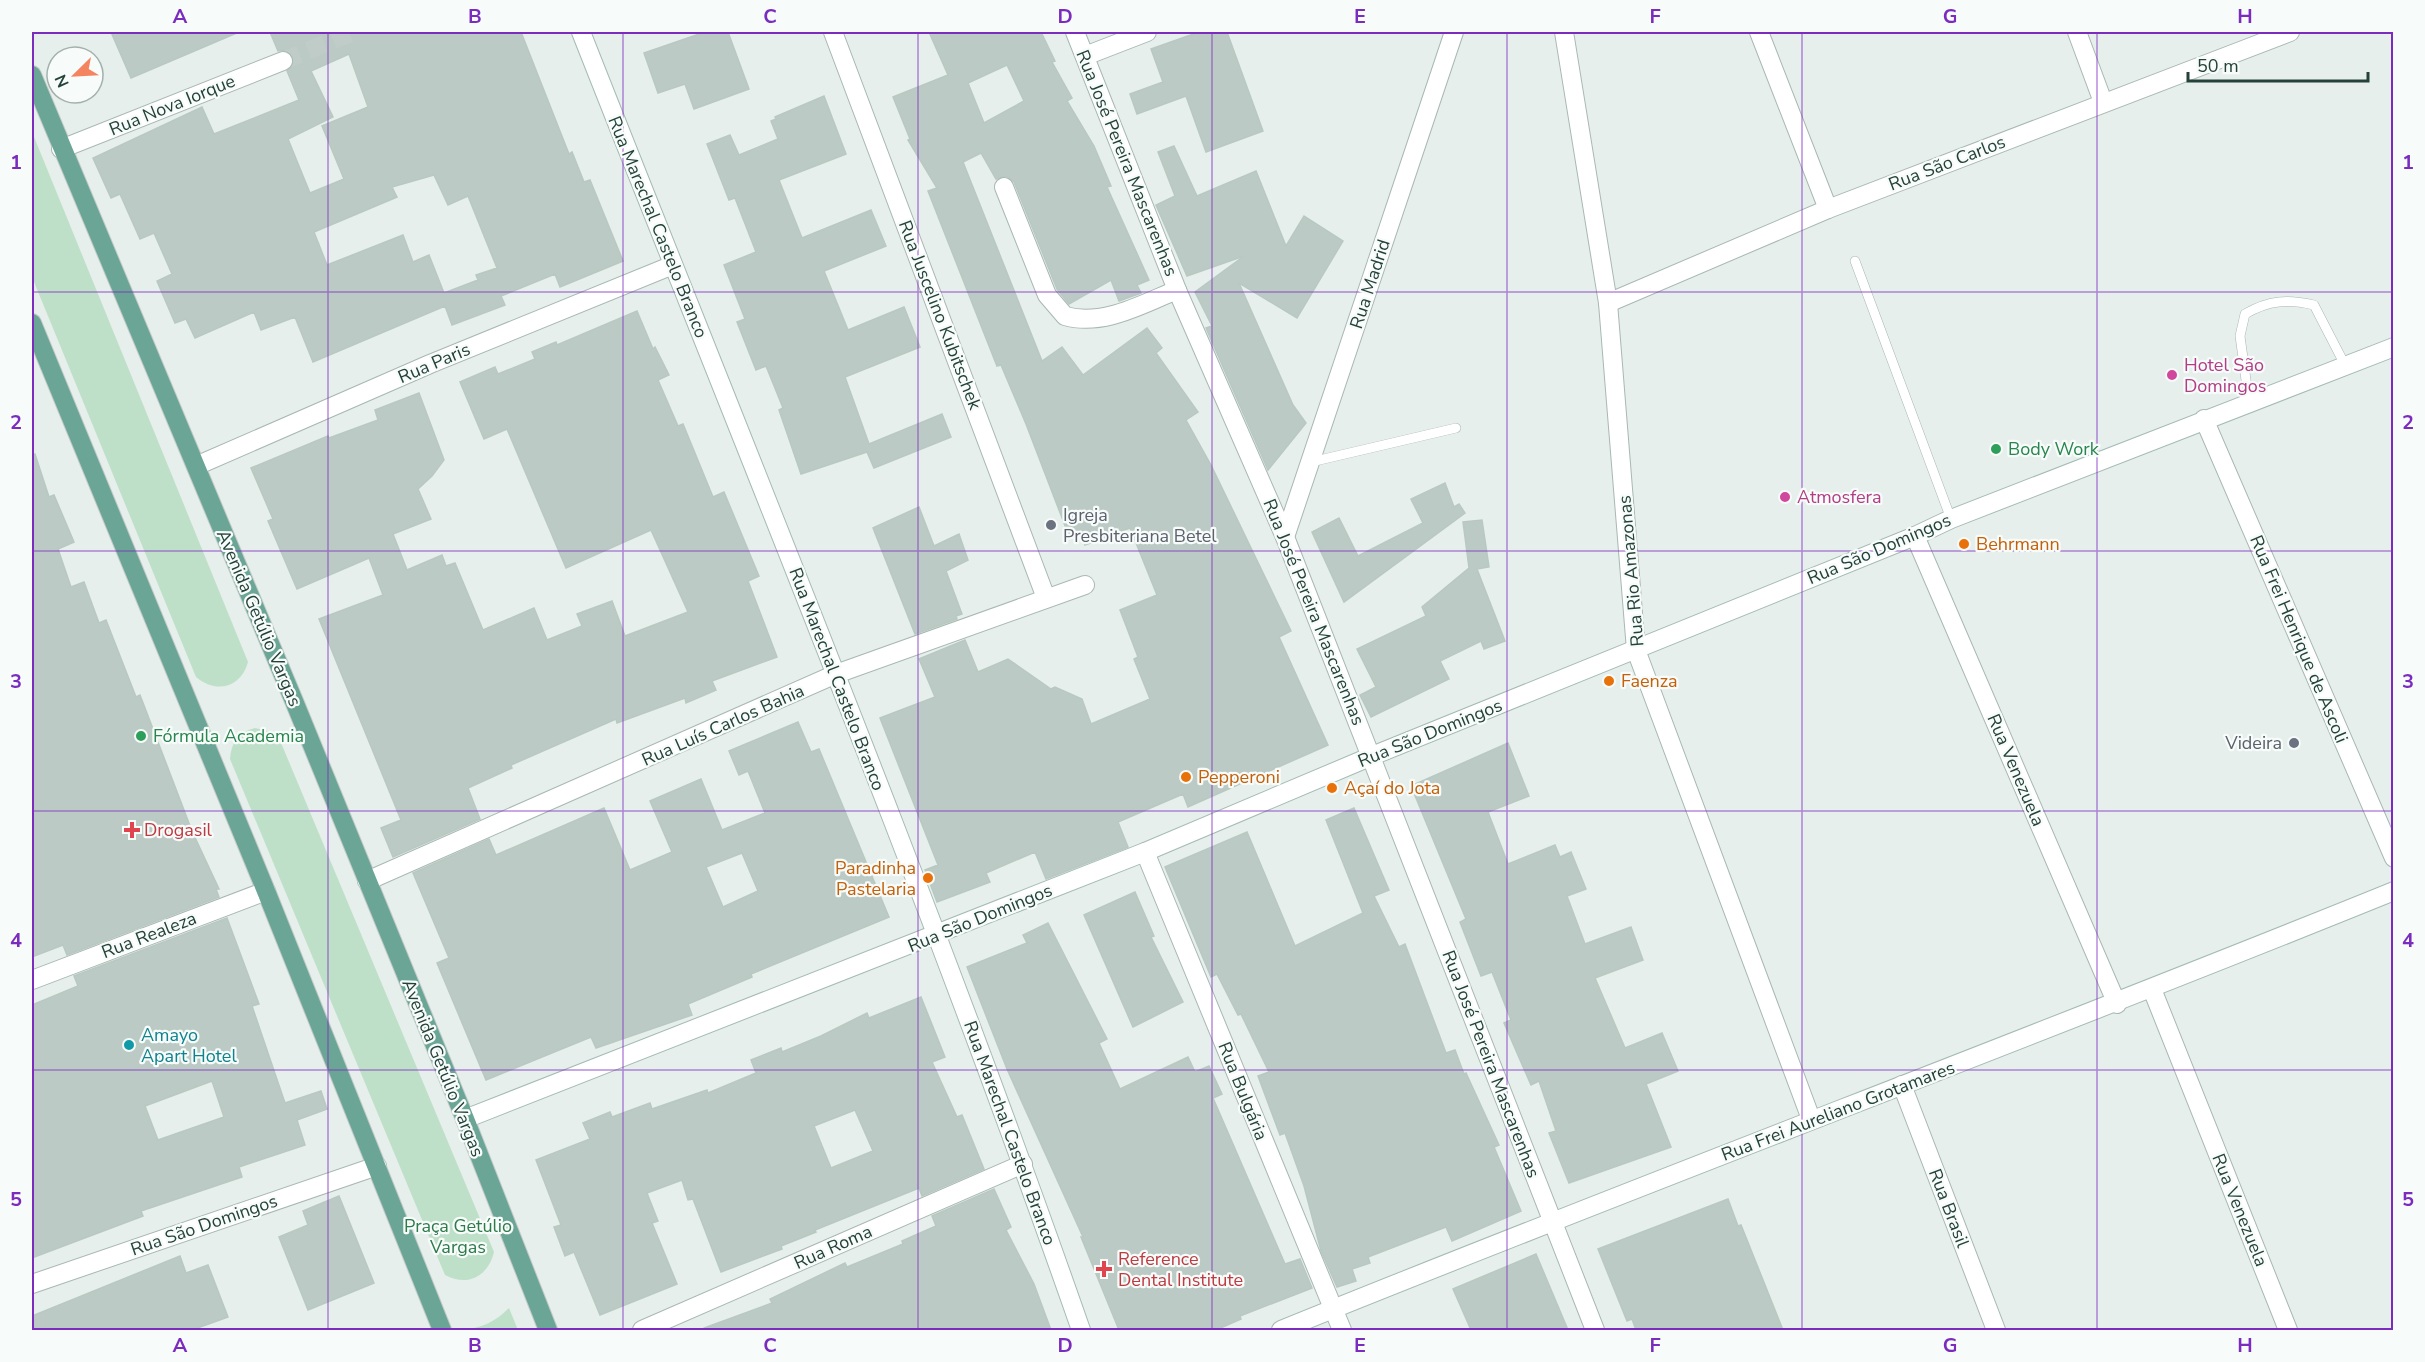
<svg xmlns="http://www.w3.org/2000/svg" width="2425" height="1362" font-family="'Nunito Sans',sans-serif">
	<rect width="100%" height="100%" fill="#e6efeb"/>
	<g fill="#bfe0c8">
		<path d="M32 132 248 662C241 688 216 694 196 677L32 277Z"/>
		<path d="M255 728 272 732 279 738 494 1252C488 1277 467 1287 445 1275L230 759C231 742 239 732 255 728Z"/>
		<path d="M509 1308 518 1330H464C483 1327 495 1322 509 1308Z"/>
	</g>
	<g fill="#bbcac4" stroke="#b8c9c2" stroke-width="1.5" fill-rule="evenodd">
		<path d="M111 32H239L131 78Z"/>
		<path d="M270 32H521L569 154 572 152 584 182 590 180 623 261 560 287 555 274 501 296 505 305 452 325 445 306 313 362 295 317 261 330 254 312 195 338 186 319 175 323 157 281 172 274 154 233 140 239 120 194 111 198 93 158 202 107 214 134 299 100 287 71 294 63 293 56 285 50 278 51ZM349 54 368 107 322 126 344 179 310 193 288 139 333 117 311 71ZM434 175 448 205 468 196 497 268 476 275 478 280 444 293 429 255 413 262 403 235 327 265 314 232 397 197 392 187Z"/>
		<path d="M705 32H728L749 89 694 109 685 84 658 93 644 53Z"/>
		<path d="M929 32H1041L1055 61 1052 62 1072 98 1067 101 1094 146 1111 186 1107 187 1149 280 1137 285 1141 293 1119 301 1111 280 1069 304 1057 289 1014 182 1006 176 996 179 981 153 963 162 1042 361 1062 347 1083 375 1147 328 1162 348 1156 353 1198 412 1186 420 1211 465 1291 631 1279 637 1328 745 1188 807 1183 794 1118 822 1128 847 1046 879 1035 852 986 873 990 882 937 902 925 870 938 865 880 718 935 697 919 659 965 640 978 672 1008 659 1051 689 1055 687 1082 699 1091 724 1150 699 1134 659 1138 657 1120 610 1157 595 1130 528 1085 545 1080 532 1069 536 1026 424 1001 365 997 366 928 191 937 188 908 140 910 139 893 97 948 75ZM1007 65 1024 101 984 123 968 83Z"/>
		<path d="M1199 32H1227L1263 131 1206 152 1186 96 1137 114 1130 94 1163 82 1151 49Z"/>
		<path d="M824 96 846 154 779 180 802 238 871 210 886 246 824 271 848 330 904 307 920 347 845 377 869 444 942 414 951 437 874 468 867 452 801 474 779 410 783 408 766 366 756 370 737 322 745 319 724 265 756 252 735 198 729 200 707 144 730 135 739 155 778 139 771 121 776 119 775 117Z"/>
		<path d="M1174 146 1197 196 1256 171 1286 246 1304 216 1343 241 1297 318 1239 283 1293 405 1306 423 1268 470 1206 328 1212 326 1195 292 1244 256 1187 276 1156 205 1175 196 1158 152Z"/>
		<path d="M637 311 653 349 655 347 669 375 658 380 678 426 683 424 713 497 724 492 759 576 748 581 777 657 712 681 716 690 686 703 685 698 617 723 616 719 511 765 512 768 468 788 480 819 393 857 381 828 401 820 319 619 383 595 369 558 297 589 268 521 273 519 251 468 328 436 329 438 378 420 375 410 419 393 444 460 432 476 418 489 431 519 393 534 407 570 442 555 446 566 455 563 483 630 534 608 547 640 582 626 577 614 612 601 625 636 688 612 651 530 566 568 507 429 484 439 460 382 495 367 498 374 535 359 532 352 556 342 557 345Z"/>
		<path d="M32 454H35L49 497 54 495 74 542 58 549 71 587 84 582 99 623 106 620 136 697 140 695 192 831 219 889H216L219 897 67 955 63 945 32 957Z"/>
		<path d="M1445 483 1454 507 1459 504 1465 513 1344 602 1312 532 1339 518 1358 556 1423 523 1411 499Z"/>
		<path d="M919 507 934 546 959 534 968 560 946 571 962 614 956 616 957 619 915 634 873 528Z"/>
		<path d="M1482 520 1489 567 1477 569 1505 641 1484 649 1481 641 1440 661 1449 679 1371 717 1360 695 1376 687 1357 649 1426 616 1422 607 1469 568 1463 522Z"/>
		<path d="M798 722 811 752 819 749 889 917 751 974 752 977 688 1004 692 1015 596 1048 591 1037 486 1080 437 963 449 958 413 873 489 839 496 855 604 808 630 870 672 852 650 801 701 779 722 830 765 813 748 771 739 775 729 751ZM742 853 758 891 723 907 706 867Z"/>
		<path d="M1508 743 1529 796 1488 812 1508 864 1555 845 1560 857 1571 852 1586 889 1567 896 1585 944 1631 927 1643 960 1595 978 1625 1048 1662 1033 1678 1071 1646 1084 1671 1147 1569 1183 1549 1133 1556 1131 1539 1081 1531 1085 1504 1023 1511 1020 1492 972 1481 976 1460 922 1466 919 1411 786Z"/>
		<path d="M1354 808 1389 890 1374 896 1399 947 1405 944 1446 1053 1455 1050 1464 1074 1466 1073 1499 1145 1494 1147 1521 1211 1452 1241 1446 1227 1368 1257 1370 1263 1352 1269 1356 1281 1337 1287 1321 1251 1304 1186 1285 1133 1280 1135 1258 1076 1269 1072 1241 1014 1238 1015 1217 974 1211 977 1165 867 1247 832 1295 946 1363 913 1326 820Z"/>
		<path d="M1135 892 1154 936 1151 937 1183 1002 1133 1027 1084 915Z"/>
		<path d="M227 918 259 1004 252 1006 285 1103 321 1091 327 1109 297 1120 305 1145 239 1167 242 1177 141 1211 143 1216 32 1258V1005L78 986 74 976ZM212 1081 224 1117 158 1140 145 1106Z"/>
		<path d="M1048 923 1107 1039 1099 1043 1120 1089 1188 1057 1195 1072 1209 1066 1222 1094 1213 1098 1285 1264 1300 1259 1312 1288 1240 1316 1241 1319 1216 1330H1119L1081 1237H1083L1007 1069 967 967 1027 943 1023 935Z"/>
		<path d="M921 997 945 1057 932 1062 957 1117 962 1115 984 1169 922 1196 919 1188 815 1230 816 1232 781 1246 782 1249 721 1272 693 1199 688 1200 682 1180 647 1193 658 1221 652 1223 677 1284 600 1315 574 1252 565 1256 554 1227 561 1225 536 1160 590 1139 583 1123 610 1112 612 1117 650 1103 652 1109 707 1090 708 1093 756 1073 751 1060 781 1048 782 1052 821 1036 867 1013 869 1018ZM855 1110 873 1151 831 1168 814 1126Z"/>
		<path d="M994 1189 1011 1227 1006 1230 1034 1284 1051 1330H704V1328L772 1303 770 1299 845 1263 847 1267 903 1244 902 1241 936 1226 932 1216Z"/>
		<path d="M339 1196 374 1283 308 1310 279 1237 308 1225 303 1211Z"/>
		<path d="M1728 1199 1738 1226 1741 1225 1783 1330H1636L1632 1319 1627 1321 1598 1249Z"/>
		<path d="M1536 1254 1568 1330H1471L1453 1289Z"/>
		<path d="M180 1256 186 1273 208 1265 228 1317 192 1330H32V1316Z"/>
	</g>
	<g fill="none" stroke-linecap="round" stroke-linejoin="round">
		<path stroke="#bfccc8" stroke-width="18" stroke-dasharray="18 9" stroke-linecap="butt" d="M283 61 353 32"/>
		<g stroke="#a8b8b2" stroke-width="10">
			<g id="lane">
				<path d="M1855 261 1951 519"/>
				<path d="M2249 402 2240 336 2245 314C2269 300 2288 299 2314 305L2345 365"/>
				<path d="M1311 462 1456 428"/>
			</g>
		</g>
		<g stroke="#a8b8b2" stroke-width="20">
			<g id="street">
				<path d="M833 32 1046 598"/>
				<path d="M1075 32 1177 290 1285 537 1595 1330"/>
				<path d="M1564 32 1608 303 1636 650 1811 1119"/>
				<path d="M1759 32 1828 209"/>
				<path d="M2077 32 2103 102"/>
				<path d="M1085 56 1147 32"/>
				<path d="M61 149 283 61"/>
				<path d="M1004 187 1047 295 1065 316C1103 327 1142 304 1177 290"/>
				<path d="M1608 303 1828 209 2290 32"/>
				<path d="M2204 419 2394 858"/>
				<path d="M196 466 430 364 673 265"/>
				<path d="M1915 536 2117 1004"/>
				<path d="M1285 537 1454 32"/>
				<path d="M1145 852 1342 1330"/>
				<path d="M367 881 836 674 1085 585"/>
				<path d="M32 980 266 891"/>
				<path d="M2152 989 2288 1330"/>
				<path d="M1902 1085 1996 1330"/>
				<path d="M32 1284 377 1166"/>
				<path d="M642 1330 1023 1164"/>
			</g>
		</g>
		<g stroke="#a4bbb3" stroke-width="20">
			<g id="secondary">
				<path d="M581 32C751 463 928 892 1081 1330"/>
				<path d="M465 1119 1145 852 1372 756 1915 536 1951 519 2394 347"/>
				<path d="M1281 1330C1651 1180 2024 1041 2394 891"/>
			</g>
		</g>
		<g stroke="#c2cac8" stroke-width="20">
			<g id="primary">
				<path d="M32 75 294 701 465 1119 548 1330"/>
				<path d="M32 323 266 891 442 1330"/>
			</g>
		</g>
		<use href="#lane" stroke="#fff" stroke-width="9"/>
		<use href="#street" stroke="#fff" stroke-width="18"/>
		<use href="#secondary" stroke="#fff" stroke-width="18"/>
		<use href="#primary" stroke="#6aa596" stroke-width="18"/>
	</g>
	<path fill="none" stroke="#7b2cbf" stroke-width="1.5" stroke-opacity="0.55" d="M328 32V1330M623 32V1330M918 32V1330M1212 32V1330M1507 32V1330M1802 32V1330M2097 32V1330M32 292H2394M32 551H2394M32 811H2394M32 1070H2394"/>
	<g fill="#d1479c" stroke="#f7fbf9" stroke-width="2">
		<circle cx="2172" cy="375" r="6"/>
		<circle cx="1785" cy="497" r="6"/>
	</g>
	<g fill="#2e9e5b" stroke="#f7fbf9" stroke-width="2">
		<circle cx="1996" cy="449" r="6"/>
		<circle cx="141" cy="736" r="6"/>
	</g>
	<g fill="#6b7280" stroke="#f7fbf9" stroke-width="2">
		<circle cx="1051" cy="525" r="6"/>
		<circle cx="2294" cy="743" r="6"/>
	</g>
	<g fill="#e8710a" stroke="#f7fbf9" stroke-width="2">
		<circle cx="1964" cy="544" r="6"/>
		<circle cx="1609" cy="681" r="6"/>
		<circle cx="1186" cy="777" r="6"/>
		<circle cx="1332" cy="788" r="6"/>
		<circle cx="928" cy="878" r="6"/>
	</g>
	<g fill="#e0444e" stroke="#f7fbf9" stroke-width="2">
		<path d="M129 821h6v6h6v6h-6v6h-6v-6h-6v-6h6z"/>
		<path d="M1101 1260h6v6h6v6h-6v6h-6v-6h-6v-6h6z"/>
	</g>
	<circle fill="#0f9aa8" stroke="#f7fbf9" stroke-width="2" cx="129" cy="1045" r="6"/>
	<g text-anchor="middle" stroke-width="4.5" stroke-linejoin="round" paint-order="stroke">
		<g font-size="18" fill="#24423a" stroke="#f7fbf9">
			<text transform="translate(172 105) rotate(-22)" y="6">Rua Nova Iorque</text>
			<text transform="translate(1127 163) rotate(68)" y="6">Rua José Pereira Mascarenhas</text>
			<text transform="translate(1947 163) rotate(-21)" y="6">Rua São Carlos</text>
			<text transform="translate(658 227) rotate(68)" y="6">Rua Marechal Castelo Branco</text>
			<text transform="translate(1370 284) rotate(-72)" y="6">Rua Madrid</text>
			<text transform="translate(940 315) rotate(69)" y="6">Rua Juscelino Kubitschek</text>
			<text transform="translate(434 363) rotate(-23)" y="6">Rua Paris</text>
			<text transform="translate(1879 549) rotate(-23)" y="6">Rua São Domingos</text>
			<text transform="translate(1631 571) rotate(-95)" y="6">Rua Rio Amazonas</text>
			<text transform="translate(1314 612) rotate(68)" y="6">Rua José Pereira Mascarenhas</text>
			<text transform="translate(259 618) rotate(67)" y="6">Avenida Getúlio Vargas</text>
			<text transform="translate(2299 639) rotate(67)" y="6">Rua Frei Henrique de Ascoli</text>
			<text transform="translate(837 679) rotate(69)" y="6">Rua Marechal Castelo Branco</text>
			<text transform="translate(723 725) rotate(-24)" y="6">Rua Luís Carlos Bahia</text>
			<text transform="translate(1430 733) rotate(-22)" y="6">Rua São Domingos</text>
			<text transform="translate(2016 770) rotate(67)" y="6">Rua Venezuela</text>
			<text transform="translate(980 918) rotate(-22)" y="6">Rua São Domingos</text>
			<text transform="translate(149 935) rotate(-21)" y="6">Rua Realeza</text>
			<text transform="translate(1491 1064) rotate(69)" y="6">Rua José Pereira Mascarenhas</text>
			<text transform="translate(443 1068) rotate(68)" y="6">Avenida Getúlio Vargas</text>
			<text transform="translate(1243 1091) rotate(68)" y="6">Rua Bulgária</text>
			<text transform="translate(1838 1111) rotate(-21)" y="6">Rua Frei Aureliano Grotamares</text>
			<text transform="translate(1010 1133) rotate(70)" y="6">Rua Marechal Castelo Branco</text>
			<text transform="translate(1949 1208) rotate(69)" y="6">Rua Brasil</text>
			<text transform="translate(2240 1210) rotate(68)" y="6">Rua Venezuela</text>
			<text transform="translate(204 1225) rotate(-19)" y="6">Rua São Domingos</text>
			<text transform="translate(833 1247) rotate(-24)" y="6">Rua Roma</text>
		</g>
		<g font-size="18" fill="#b23c85" stroke="#f7fbf9" text-anchor="start">
			<text x="2184" y="371">Hotel São<tspan x="2184" dy="21">Domingos</tspan></text>
			<text x="1797" y="503">Atmosfera</text>
		</g>
		<g font-size="18" fill="#27864d" stroke="#f7fbf9" text-anchor="start">
			<text x="2008" y="455">Body Work</text>
			<text x="153" y="742">Fórmula Academia</text>
		</g>
		<g font-size="18" fill="#5b616d" stroke="#f7fbf9" text-anchor="start">
			<text x="1063" y="521">Igreja<tspan x="1063" dy="21">Presbiteriana Betel</tspan></text>
			<text x="2282" y="749" text-anchor="end">Videira</text>
		</g>
		<g font-size="18" fill="#c56008" stroke="#f7fbf9" text-anchor="start">
			<text x="1976" y="550">Behrmann</text>
			<text x="1621" y="687">Faenza</text>
			<text x="1198" y="783">Pepperoni</text>
			<text x="1344" y="794">Açaí do Jota</text>
			<text x="916" y="874" text-anchor="end">Paradinha<tspan x="916" dy="21">Pastelaria</tspan></text>
		</g>
		<g font-size="18" fill="#be3a42" stroke="#f7fbf9" text-anchor="start">
			<text x="144" y="836">Drogasil</text>
			<text x="1118" y="1265">Reference<tspan x="1118" dy="21">Dental Institute</tspan></text>
		</g>
		<g font-size="18" fill="#0d838f" stroke="#f7fbf9" text-anchor="start">
			<text x="141" y="1041">Amayo<tspan x="141" dy="21">Apart Hotel</tspan></text>
		</g>
		<g font-size="18" fill="#2d7a4b" stroke="#f7fbf9">
			<text x="458" y="1232">Praça Getúlio<tspan x="458" dy="21">Vargas</tspan></text>
		</g>
	</g>
	<rect width="2425" height="1362" fill="none" stroke="#f7fbf9" stroke-width="66"/>
	<g transform="translate(75 75) rotate(246)"><circle r="28" fill="#f7fbf9" stroke="#a3b1ad" stroke-width="1.5"/>
	<path d="M0-4.5L10 22L0 15L-10 22Z" fill="#f4845f"/>
	<text y="-9" font-size="16" font-weight="bold" text-anchor="middle" fill="#24423a">N</text>
	</g>
	<path d="M2188 72v9h180v-9" fill="none" stroke="#24423a" stroke-width="3"/>
	<text x="2197" y="72" font-size="18" fill="#24423a" stroke="#f7fbf9" stroke-width="4.5" paint-order="stroke">50 m</text>
	<rect x="33" y="33" width="2359" height="1296" fill="none" stroke="#7b2cbf" stroke-width="2"/>
	<g font-size="20" text-anchor="middle" font-weight="bold" fill="#7b2cbf">
		<text x="180" y="23">A</text>
		<text x="475" y="23">B</text>
		<text x="770" y="23">C</text>
		<text x="1065" y="23">D</text>
		<text x="1360" y="23">E</text>
		<text x="1655" y="23">F</text>
		<text x="1950" y="23">G</text>
		<text x="2245" y="23">H</text>
		<text x="16" y="169">1</text>
		<text x="2408" y="169">1</text>
		<text x="16" y="429">2</text>
		<text x="2408" y="429">2</text>
		<text x="16" y="688">3</text>
		<text x="2408" y="688">3</text>
		<text x="16" y="947">4</text>
		<text x="2408" y="947">4</text>
		<text x="16" y="1206">5</text>
		<text x="2408" y="1206">5</text>
		<text x="180" y="1352">A</text>
		<text x="475" y="1352">B</text>
		<text x="770" y="1352">C</text>
		<text x="1065" y="1352">D</text>
		<text x="1360" y="1352">E</text>
		<text x="1655" y="1352">F</text>
		<text x="1950" y="1352">G</text>
		<text x="2245" y="1352">H</text>
	</g>
</svg>
